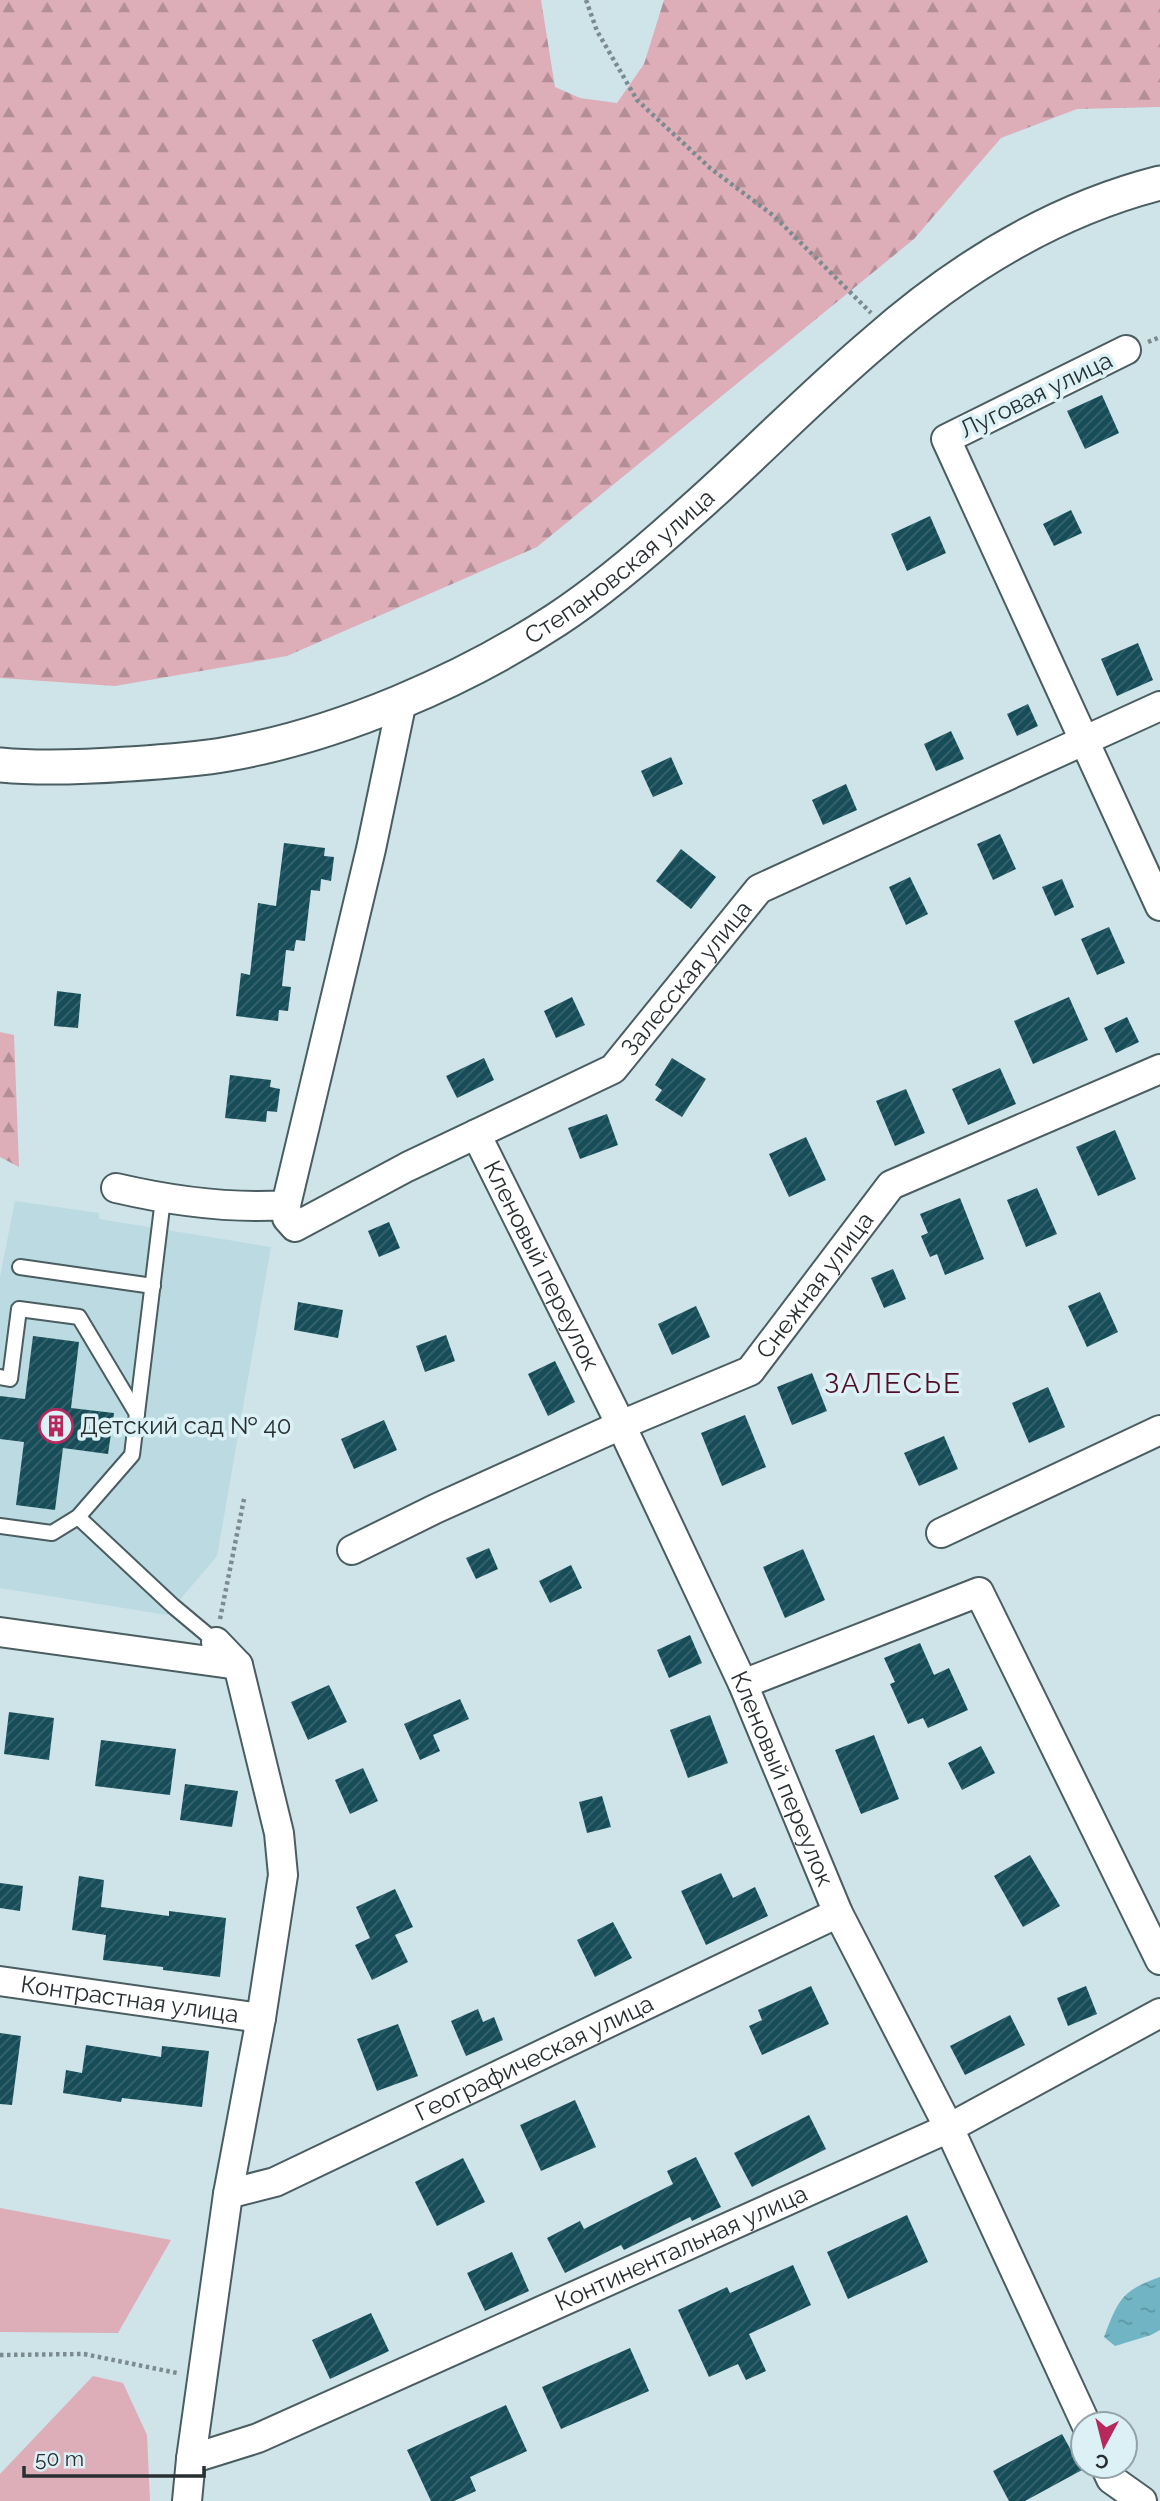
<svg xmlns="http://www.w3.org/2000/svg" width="1160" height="2501" font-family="Raleway,sans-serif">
	<defs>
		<pattern id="forest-firs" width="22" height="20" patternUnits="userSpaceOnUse" patternTransform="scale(1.75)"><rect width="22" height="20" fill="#ddaeb8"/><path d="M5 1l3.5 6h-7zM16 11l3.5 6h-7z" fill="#b38e96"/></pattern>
		<pattern id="water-ripples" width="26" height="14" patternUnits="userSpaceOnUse" patternTransform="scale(1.75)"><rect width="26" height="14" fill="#71b5c5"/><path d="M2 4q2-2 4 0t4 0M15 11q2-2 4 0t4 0" fill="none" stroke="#5d94a1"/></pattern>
		<pattern id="building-hatch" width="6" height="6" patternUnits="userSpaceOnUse" patternTransform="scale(1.75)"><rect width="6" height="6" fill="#174d58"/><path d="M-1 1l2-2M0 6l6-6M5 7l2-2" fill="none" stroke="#38646d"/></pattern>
	</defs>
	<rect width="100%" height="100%" fill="#cee4e9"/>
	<path fill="#bbdae1" d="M15 1201 99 1213V1219L271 1247 217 1556 167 1615 0 1588V1277Z"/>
	<g fill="#ddaeb8">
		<path d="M0 2208 171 2240 118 2333 0 2332Z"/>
		<path d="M93 2376 123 2383 147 2435 150 2501H0V2474Z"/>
	</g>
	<g fill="url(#forest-firs)">
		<path d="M0 0H541L555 87 580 98 617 103 644 64 664 0H1160V107L1077 109 1001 138 914 239 537 547 287 656 115 686 0 678Z"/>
		<path d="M0 1032 14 1035 19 1167 0 1157Z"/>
	</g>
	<path fill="url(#water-ripples)" d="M1160 2277V2330L1151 2335 1115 2346 1104 2337C1118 2300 1122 2290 1160 2277Z"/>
	<g fill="url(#building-hatch)">
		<path d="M1102 395 1119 433 1085 449 1067 411Z"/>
		<path d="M1071 510 1082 533 1054 546 1043 524Z"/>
		<path d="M930 516 946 553 907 571 891 534Z"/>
		<path d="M1138 643 1153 680 1117 696 1101 659Z"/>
		<path d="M1028 704 1038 726 1017 736 1007 714Z"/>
		<path d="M951 731 964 759 936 771 924 744Z"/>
		<path d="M671 757 683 784 653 797 641 771Z"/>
		<path d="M846 784 857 810 823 825 812 800Z"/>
		<path d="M1000 834 1016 869 993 880 977 844Z"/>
		<path d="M284 843 325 848 324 856 334 857 331 881 321 879 320 891 311 890 305 941 296 940 294 951 286 950 282 986 291 987 288 1011 279 1010 278 1021 236 1016 241 973 250 975 258 903 276 906Z"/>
		<path d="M681 849 716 877 691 909 656 881Z"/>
		<path d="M910 877 928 914 906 925 889 887Z"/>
		<path d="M1062 879 1074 907 1055 916 1042 887Z"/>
		<path d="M1109 927 1125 963 1097 975 1081 939Z"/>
		<path d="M57 991 81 994 78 1028 54 1026Z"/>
		<path d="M572 997 585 1025 556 1038 544 1011Z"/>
		<path d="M1069 997 1088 1040 1033 1064 1014 1021Z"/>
		<path d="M1127 1017 1139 1042 1116 1053 1104 1028Z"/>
		<path d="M484 1058 494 1080 457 1098 446 1076Z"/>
		<path d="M672 1058 706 1079 682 1117 655 1100 662 1090 655 1085Z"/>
		<path d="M1000 1068 1016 1104 968 1125 952 1089Z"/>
		<path d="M230 1075 271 1080 270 1087 280 1089 277 1112 267 1111 266 1122 225 1118Z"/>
		<path d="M906 1089 925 1133 895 1146 876 1101Z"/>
		<path d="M607 1114 618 1145 580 1159 568 1128Z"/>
		<path d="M1115 1130 1136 1179 1098 1196 1076 1147Z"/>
		<path d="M806 1137 826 1180 789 1197 769 1154Z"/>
		<path d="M1037 1188 1057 1234 1026 1247 1007 1200Z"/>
		<path d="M960 1198 984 1259 945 1275 937 1254 930 1257 921 1236 928 1233 920 1214Z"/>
		<path d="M389 1222 400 1248 379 1257 368 1231Z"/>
		<path d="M893 1269 906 1299 884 1308 871 1278Z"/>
		<path d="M1100 1292 1118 1332 1087 1347 1068 1306Z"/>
		<path d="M298 1302 343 1310 338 1338 294 1330Z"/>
		<path d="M696 1306 710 1337 672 1355 658 1324Z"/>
		<path d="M446 1335 455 1361 425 1372 416 1346Z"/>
		<path d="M33 1336 79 1342 71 1408 114 1413 108 1454 63 1448 55 1510 16 1505 24 1442 0 1439V1396L25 1399Z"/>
		<path d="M555 1361 575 1402 548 1416 528 1374Z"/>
		<path d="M812 1373 827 1411 792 1425 777 1387Z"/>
		<path d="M1048 1387 1065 1427 1029 1443 1012 1403Z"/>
		<path d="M745 1415 766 1467 722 1486 701 1433Z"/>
		<path d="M384 1420 397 1450 354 1469 341 1439Z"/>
		<path d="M944 1436 958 1469 919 1486 904 1453Z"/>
		<path d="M489 1548 498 1569 476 1579 466 1558Z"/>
		<path d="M803 1549 825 1600 785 1618 763 1567Z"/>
		<path d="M571 1565 582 1588 550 1603 539 1581Z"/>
		<path d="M690 1635 702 1663 669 1678 657 1650Z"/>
		<path d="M920 1643 934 1675 949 1668 968 1710 928 1728 923 1718 908 1724 890 1684 895 1682 884 1658Z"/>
		<path d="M329 1685 347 1722 308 1740 291 1702Z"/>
		<path d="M460 1699 469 1719 433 1735 440 1751 420 1760 404 1724Z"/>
		<path d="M9 1712 54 1718 49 1760 4 1754Z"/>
		<path d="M710 1715 728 1763 688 1778 670 1730Z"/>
		<path d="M874 1735 899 1799 861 1814 835 1750Z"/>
		<path d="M101 1740 176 1749 170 1795 95 1786Z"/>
		<path d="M981 1746 995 1773 962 1790 948 1763Z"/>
		<path d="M363 1768 378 1801 350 1814 335 1780Z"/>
		<path d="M185 1784 238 1791 232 1827 180 1820Z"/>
		<path d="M602 1796 611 1827 587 1833 579 1802Z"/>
		<path d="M1030 1855 1060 1906 1023 1927 994 1876Z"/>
		<path d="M721 1873 733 1898 755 1887 768 1916 706 1945 681 1891Z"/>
		<path d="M79 1876 104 1880 101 1907 169 1916V1911L226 1918 220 1977 163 1970V1967L103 1960 106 1935 72 1930Z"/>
		<path d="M0 1883 23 1886 20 1911 0 1908Z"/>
		<path d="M395 1889 413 1927 395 1935 408 1962 372 1980 355 1945 370 1938 356 1907Z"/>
		<path d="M613 1922 632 1958 595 1977 577 1940Z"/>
		<path d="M811 1986 829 2024 762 2055 749 2026 762 2020 758 2010Z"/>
		<path d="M1086 1986 1097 2014 1068 2026 1057 1998Z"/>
		<path d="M478 2009 483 2022 494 2017 503 2040 466 2056 451 2021Z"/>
		<path d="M1010 2015 1025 2045 965 2075 950 2046Z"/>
		<path d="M398 2024 418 2076 377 2091 357 2039Z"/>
		<path d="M0 2033 21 2036 12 2105 0 2104Z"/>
		<path d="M86 2045 161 2057 162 2046 209 2051 202 2107 122 2098 121 2102 63 2093 66 2070 82 2073Z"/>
		<path d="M575 2100 596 2147 541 2171 520 2125Z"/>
		<path d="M809 2115 826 2149 752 2187 734 2153Z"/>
		<path d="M696 2157 721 2207 692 2221 690 2217 624 2250 621 2245 565 2273 547 2238 580 2221 584 2229 673 2184 667 2171Z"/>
		<path d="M463 2158 485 2202 437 2226 415 2182Z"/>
		<path d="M907 2215 928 2262 848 2299 827 2252Z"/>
		<path d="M512 2252 529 2291 485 2311 467 2273Z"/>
		<path d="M793 2265 811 2305 749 2334 766 2371 746 2380 738 2364 709 2377 678 2310 727 2287 730 2293Z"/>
		<path d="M371 2313 389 2351 330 2379 312 2340Z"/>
		<path d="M630 2348 649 2391 561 2429 542 2387Z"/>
		<path d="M506 2405 527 2451 470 2477 476 2491 454 2501H431L407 2450Z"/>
		<path d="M1062 2434 1082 2470 1025 2501H1009L993 2471Z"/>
	</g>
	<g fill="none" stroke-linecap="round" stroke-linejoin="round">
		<g stroke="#4a5d61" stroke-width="18">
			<g id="service">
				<path d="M20 1267 153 1286"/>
				<path d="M0 1377 10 1379 19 1309 79 1317 137 1414"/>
				<path d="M78 1517 173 1606 216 1642"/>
				<path d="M0 1526 52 1533 78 1517 132 1455 163 1199"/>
			</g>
		</g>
		<g stroke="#4a5d61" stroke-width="32">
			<g id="minor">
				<path d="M1126 350 946 439 1160 906"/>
				<path id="s1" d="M476 1134 621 1425 743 1684 838 1913 949 2128 1086 2424"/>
				<path d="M116 1188C172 1201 229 1209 286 1205L371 849 402 701"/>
				<path id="s2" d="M286 1205 287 1218 295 1227 407 1167 613 1069 759 889 1160 706"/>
				<path d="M941 1533 1160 1430"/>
				<path id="s3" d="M352 1550 435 1509 621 1425 750 1371 891 1185 1160 1069"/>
				<path d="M0 1632 238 1665"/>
				<path d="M743 1684 979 1592 1160 1960"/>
				<path id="s4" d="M0 1981 261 2018"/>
				<path id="s5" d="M228 2194 275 2182 838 1913"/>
				<path id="s6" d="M191 2459 258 2438 949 2128 1160 2013"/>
				<path d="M1105 2466 1111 2479 1142 2501"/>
				<path d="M187 2501 191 2459 228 2194 261 2018 283 1875 279 1833 238 1665 216 1642"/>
			</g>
		</g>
		<g stroke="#4a5d61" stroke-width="37">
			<g id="tertiary">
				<path id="s7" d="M0 765C42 769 86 767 128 764 161 762 195 760 228 754 338 735 463 681 556 620 602 590 646 552 687 515 751 459 810 397 875 342 957 270 1054 210 1160 183"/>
			</g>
		</g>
		<g stroke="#7c8b8f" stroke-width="4.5" stroke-dasharray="3.5 3.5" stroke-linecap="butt">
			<path d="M586 0 597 31 637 100 710 168 774 216 871 313"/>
			<path d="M1148 342 1160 337"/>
			<path d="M220 1619 244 1499"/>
			<path d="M0 2355 84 2354 177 2373"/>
		</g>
		<use href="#service" stroke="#fff" stroke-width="14"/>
		<use href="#minor" stroke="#fff" stroke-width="28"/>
		<use href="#tertiary" stroke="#fff" stroke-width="33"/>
	</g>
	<defs>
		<g id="building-ring" transform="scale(1.75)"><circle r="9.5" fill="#dbf1f6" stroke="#b7295c" stroke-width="1.5"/><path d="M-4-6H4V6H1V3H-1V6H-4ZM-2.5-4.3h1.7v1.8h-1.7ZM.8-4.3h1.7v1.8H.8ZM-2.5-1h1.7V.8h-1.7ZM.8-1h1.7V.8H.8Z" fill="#b7295c"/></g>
	</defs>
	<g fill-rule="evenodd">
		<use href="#building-ring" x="56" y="1426"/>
	</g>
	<g text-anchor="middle" stroke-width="7" stroke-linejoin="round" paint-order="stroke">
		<g font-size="24" fill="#272f31" stroke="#dbf1f6">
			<text transform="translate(1036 395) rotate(-26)" y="8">Луговая улица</text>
			<text dy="8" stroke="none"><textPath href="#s7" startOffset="668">Степановская улица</textPath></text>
			<text dy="8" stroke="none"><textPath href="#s2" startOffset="497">Залесская улица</textPath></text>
			<text dy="8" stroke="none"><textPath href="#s1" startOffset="147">Кленовый переулок</textPath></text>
			<text dy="8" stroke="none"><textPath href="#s3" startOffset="544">Снежная улица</textPath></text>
			<text dy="8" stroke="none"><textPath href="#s1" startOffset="714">Кленовый переулок</textPath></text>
			<text dy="8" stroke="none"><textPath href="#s4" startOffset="131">Контрастная улица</textPath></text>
			<text dy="8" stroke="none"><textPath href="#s5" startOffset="336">Географическая улица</textPath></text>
			<text dy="8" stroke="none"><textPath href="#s6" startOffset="534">Континентальная улица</textPath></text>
		</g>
		<g font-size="24" fill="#272f31" stroke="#dbf1f6" text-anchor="start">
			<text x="80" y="1434">Детский сад № 40</text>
		</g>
		<g font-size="28" letter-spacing="2" fill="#520e26" stroke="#dbf1f6">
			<text x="893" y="1393">ЗАЛЕСЬЕ</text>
		</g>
	</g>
	<g transform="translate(1104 2445) rotate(187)"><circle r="33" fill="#dbf1f6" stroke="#93a3a7" stroke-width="2"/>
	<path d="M0-5L12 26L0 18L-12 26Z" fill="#b7295c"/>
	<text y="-10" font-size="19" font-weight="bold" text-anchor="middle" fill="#272f31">С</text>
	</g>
	<path d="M24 2466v10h180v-10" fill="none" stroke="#272f31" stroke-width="3.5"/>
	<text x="35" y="2466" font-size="21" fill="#272f31" stroke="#dbf1f6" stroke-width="5" paint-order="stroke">50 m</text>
</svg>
